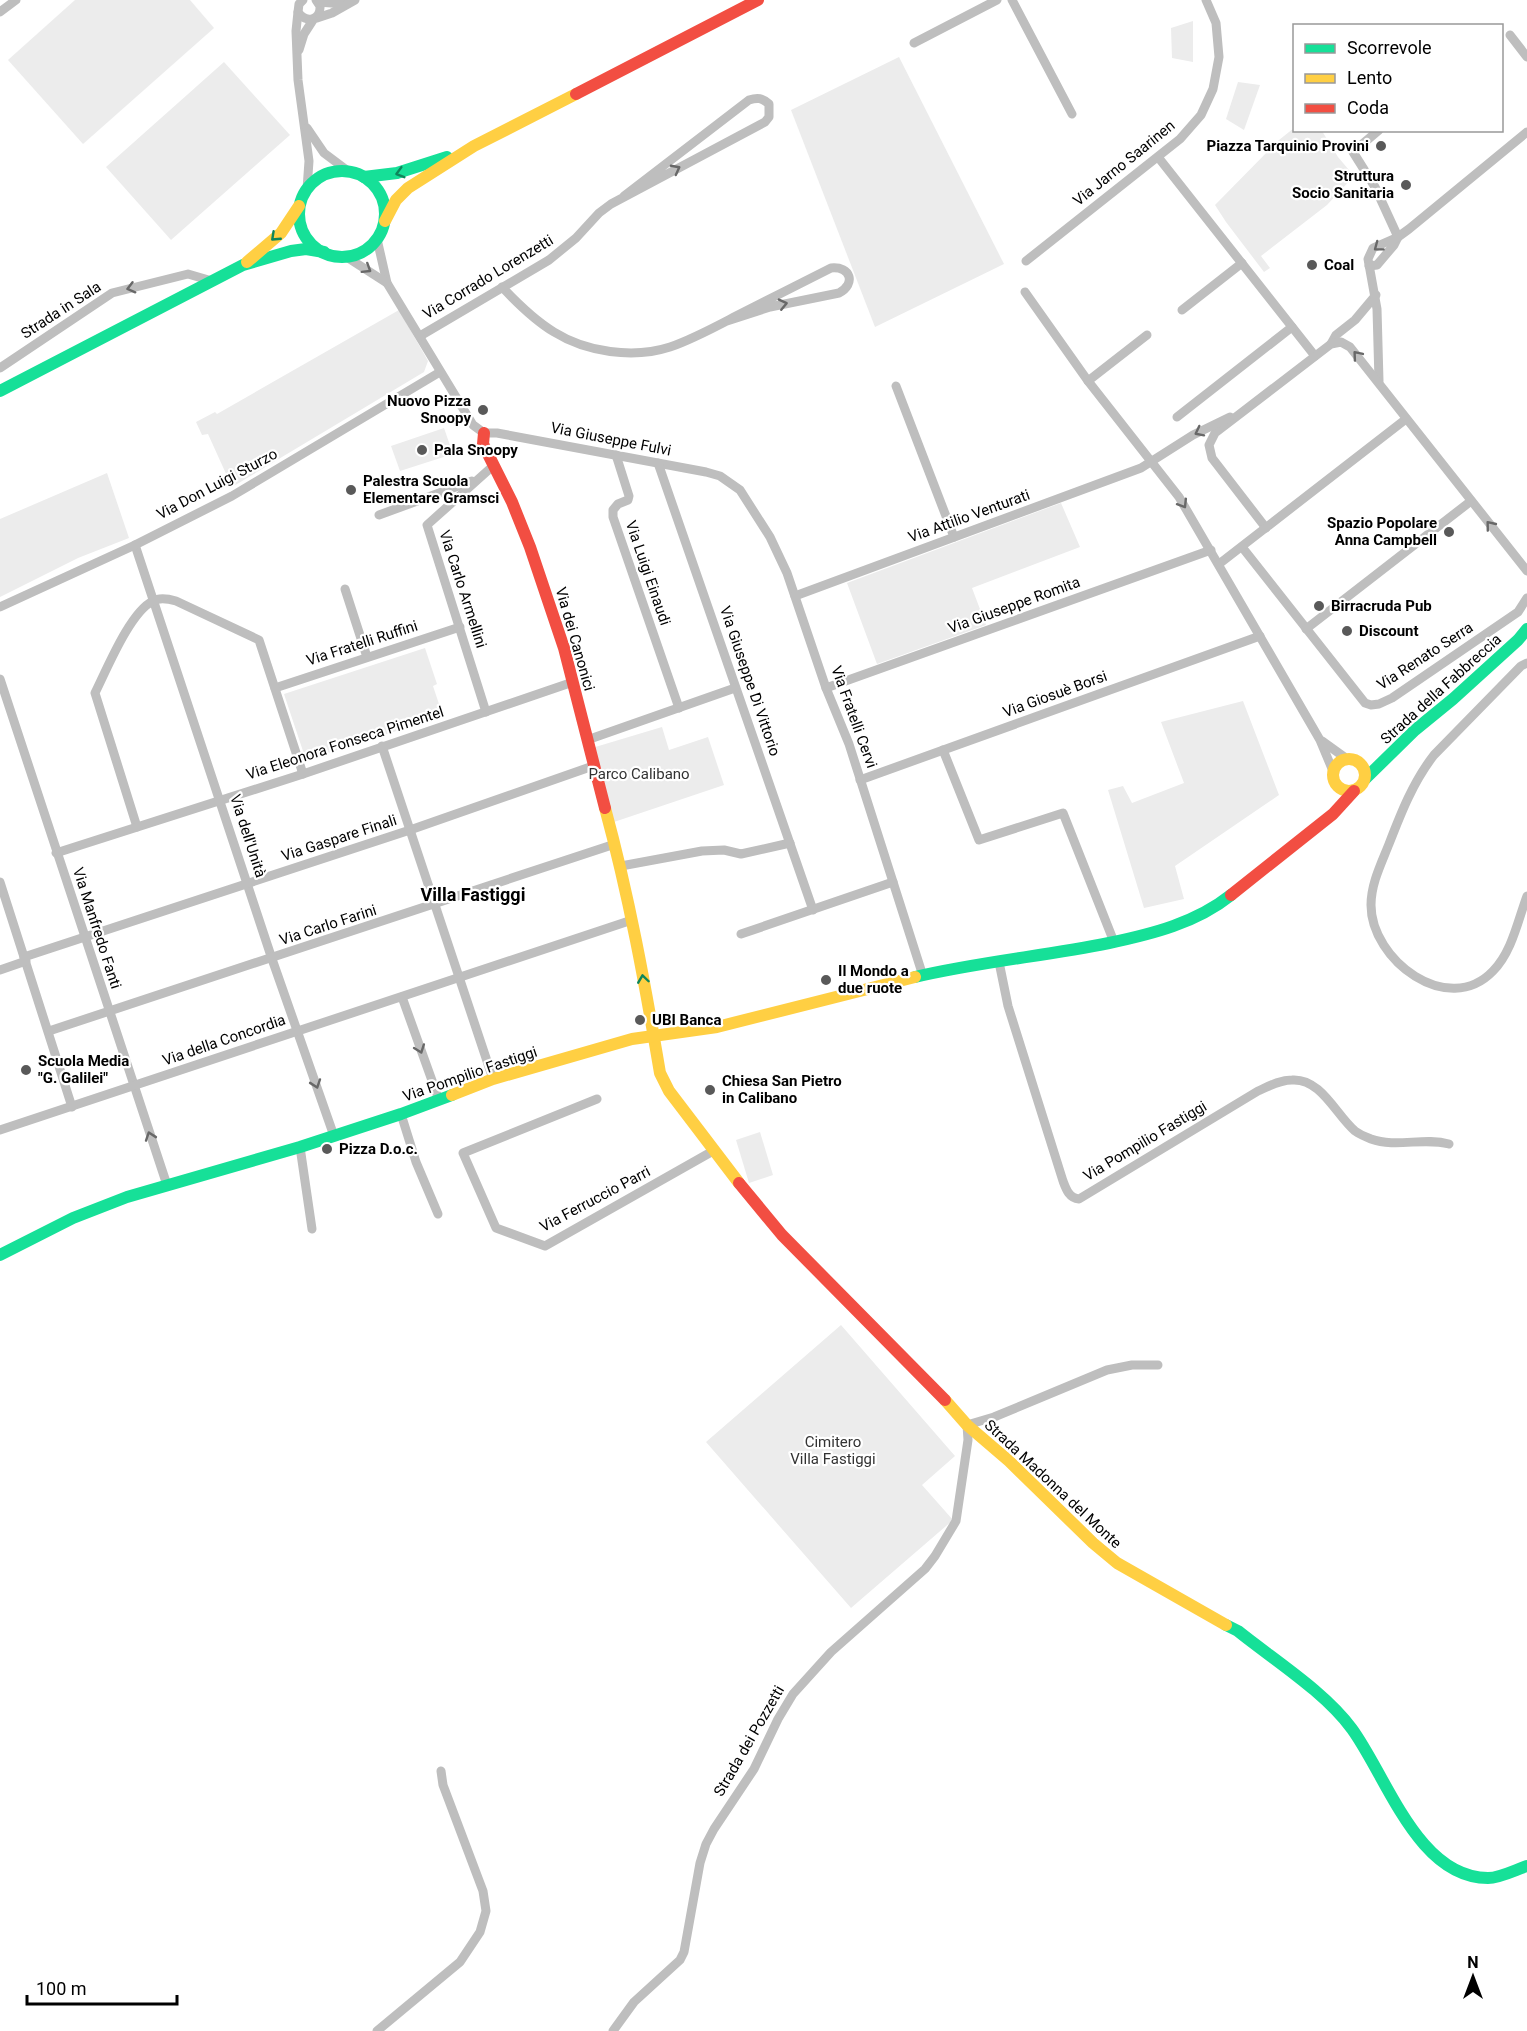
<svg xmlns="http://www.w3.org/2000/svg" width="1527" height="2031" font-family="Roboto,sans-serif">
	<rect width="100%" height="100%" fill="#fff"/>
	<g fill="#ececec">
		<path d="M75 0H190L214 28 83 144 8 60Z"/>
		<path d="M1193 21V62L1172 58 1171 28Z"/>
		<path d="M899 57 1004 264 875 327 791 110Z"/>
		<path d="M224 62 290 135 171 240 106 167Z"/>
		<path d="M1238 82 1260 85 1244 130 1226 119Z"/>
		<path d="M1294 128V130L1322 131 1338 157 1354 176 1327 205 1261 256 1270 268 1264 272 1226 222 1215 205 1279 140Z"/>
		<path d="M399 310 428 361 424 372 232 487 208 434 202 435 196 422 215 412 217 414Z"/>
		<path d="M444 428 453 454 400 471 391 446Z"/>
		<path d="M107 473 129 538 78 558 0 597V519Z"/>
		<path d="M1061 503 1080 547 972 588 986 625 877 664 847 583Z"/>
		<path d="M425 648 437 684 433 686 443 716 306 760 284 694Z"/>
		<path d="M1243 701 1279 795 1175 866 1184 899 1144 908 1108 790 1123 786 1132 803 1184 783 1161 722Z"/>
		<path d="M662 727 669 750 708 737 724 785 614 822 599 764 592 748Z"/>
		<path d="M760 1132 773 1175 749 1183 736 1140Z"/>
		<path d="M841 1325 955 1456 922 1485 953 1520 851 1608 706 1442Z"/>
	</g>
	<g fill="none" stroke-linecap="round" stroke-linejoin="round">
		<g stroke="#bebebe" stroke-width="9">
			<path d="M303 0 299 4 298 12C306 24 321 20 320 6L316 0"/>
			<path d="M1012 0 1072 114"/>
			<path d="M318 2 345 4"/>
			<path d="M0 12 16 0"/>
			<path d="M298 12 296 31 298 80 309 161 307 189"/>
			<path d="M317 18 332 13 355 0"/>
			<path d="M1510 35 1527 57"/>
			<path d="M914 43 997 0"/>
			<path d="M299 50 304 34 313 20"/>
			<path d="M307 128 324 153 348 171"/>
			<path d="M1379 130 1353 152 1375 187 1398 237"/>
			<path d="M1158 157 1315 356"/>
			<path d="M377 239 387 283 473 425 484 433H497L706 472 720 476 740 490 770 537 787 573 826 688 849 744 923 976"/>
			<path d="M345 256 387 283"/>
			<path d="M1026 261 1180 139 1201 115 1213 89 1219 57 1216 23 1206 0"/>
			<path d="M1369 266 1377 265 1394 245 1398 237"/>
			<path d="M502 287C518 304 534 320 554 332 586 352 633 359 670 347 693 339 715 327 736 316 768 300 799 284 831 268 851 266 856 284 839 293L770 307 727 321"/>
			<path d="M1025 292 1088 381 1179 497 1320 740 1333 771"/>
			<path d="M1182 310 1242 263"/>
			<path d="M420 336 549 260 576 238 599 213 611 204 765 122 769 117V104C762 98 758 97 749 100L624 196"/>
			<path d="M1331 344 1336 335 1355 320 1376 295"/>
			<path d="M0 368 112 293 188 274 212 281"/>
			<path d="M1088 381 1147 335"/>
			<path d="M1379 381 1377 309 1368 259 1373 248 1398 237 1409 229 1527 132"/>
			<path d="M896 386 954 537"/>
			<path d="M1177 417 1292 327"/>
			<path d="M616 455 629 496 628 500 618 504 613 510V517L679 708"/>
			<path d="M658 463 813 910"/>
			<path d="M379 515 472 481"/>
			<path d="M1266 528 1212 458 1209 445 1215 433 1331 344 1341 342 1350 347 1527 571"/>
			<path d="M135 545 272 959 334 1136"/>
			<path d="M1242 547 1365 703 1371 705 1379 704 1392 698 1518 612 1527 598"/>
			<path d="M1219 564 1406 419"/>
			<path d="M345 589 367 657"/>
			<path d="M795 596 1141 468 1193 435 1230 417"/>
			<path d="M0 607 135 545 232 496 440 372"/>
			<path d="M1306 629 1471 501"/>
			<path d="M1527 663 1521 666 1434 755C1413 782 1401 813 1389 844 1381 864 1371 884 1371 905 1371 960 1448 1018 1493 971 1512 952 1518 920 1527 896"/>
			<path d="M0 679 167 1185"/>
			<path d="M275 688 460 627"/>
			<path d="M826 688 1211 550"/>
			<path d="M486 712 427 525 493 466"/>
			<path d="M587 740 735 688"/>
			<path d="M1322 741 1347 759"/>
			<path d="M382 746 493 1079"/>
			<path d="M943 750 979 840 1063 813 1114 942"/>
			<path d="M860 780 1260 636"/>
			<path d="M137 827 95 693C107 669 130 612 153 601 160 597 169 599 176 601L259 640 303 774"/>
			<path d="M56 853 303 774 573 682"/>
			<path d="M621 866 702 851 724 850 741 854 790 843"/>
			<path d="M0 882 72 1107"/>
			<path d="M741 934 893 882"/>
			<path d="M24 957 410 830 593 766"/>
			<path d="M999 962 1008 1006 1063 1181C1066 1189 1069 1198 1079 1199L1258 1091C1269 1086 1280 1080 1292 1080 1321 1078 1336 1115 1355 1131 1359 1134 1366 1137 1371 1139 1396 1148 1424 1137 1449 1144"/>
			<path d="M0 970 26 961"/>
			<path d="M402 997 439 1100"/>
			<path d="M49 1031 615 844"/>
			<path d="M597 1099 463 1153 496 1228 545 1246 713 1151"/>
			<path d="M401 1114 416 1162 438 1214"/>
			<path d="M0 1130 632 920"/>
			<path d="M300 1147 312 1229"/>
			<path d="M377 2031 460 1962 480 1932 486 1911 483 1891 443 1785 441 1771"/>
			<path d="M613 2031 634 2002 680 1960 684 1952 700 1863 706 1844 714 1829 754 1769 778 1719 793 1694 831 1652 925 1569 935 1556 956 1521 968 1440 967 1425 994 1417 1107 1370 1132 1365H1158"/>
		</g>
		<g stroke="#16e098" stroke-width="12">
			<circle cx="342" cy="214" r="43"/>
			<path d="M364 177 397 173 447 157"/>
			<path d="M0 391 243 265 291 251 306 249 324 252"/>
			<path d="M1365 779 1415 730 1453 699 1518 640 1527 629"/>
			<path d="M915 977C978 962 1045 956 1109 943 1152 934 1196 923 1231 895"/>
			<path d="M0 1255 73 1218 127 1197 300 1147 401 1114 452 1095"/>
			<path d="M1226 1625 1238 1631C1274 1660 1325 1692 1352 1729 1387 1777 1418 1878 1488 1878 1500 1878 1515 1870 1527 1866"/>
		</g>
		<g stroke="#ffcf43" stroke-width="12">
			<path d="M385 221 396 200 408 188 474 146 576 94"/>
			<path d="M247 262 281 233 299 206"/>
			<circle cx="1349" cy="775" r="16"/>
			<path d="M605 808C629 896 645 984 660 1073L669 1091 739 1183"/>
			<path d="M452 1095 493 1079 632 1039 717 1027 915 977"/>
			<path d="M945 1400 967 1425 1009 1461 1093 1543 1117 1563 1226 1625"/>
		</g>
		<g stroke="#f24e42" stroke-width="12">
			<path d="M576 94 758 0"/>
			<path d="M484 433 483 444 512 502 530 547 564 648 605 808"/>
			<path d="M1231 895 1333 814 1354 791"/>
			<path d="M739 1183 782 1235 945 1400"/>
		</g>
	</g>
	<defs><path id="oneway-chevron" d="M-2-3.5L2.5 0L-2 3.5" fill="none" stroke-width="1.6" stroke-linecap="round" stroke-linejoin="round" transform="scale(1.5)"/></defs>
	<g stroke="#686868">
		<use href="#oneway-chevron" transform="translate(676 169) rotate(-28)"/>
		<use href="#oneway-chevron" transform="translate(1378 247) rotate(143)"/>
		<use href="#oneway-chevron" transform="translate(367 269) rotate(32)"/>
		<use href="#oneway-chevron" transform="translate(131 288) rotate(165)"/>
		<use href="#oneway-chevron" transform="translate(783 304) rotate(-13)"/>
		<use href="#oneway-chevron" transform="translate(1357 355) rotate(-130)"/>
		<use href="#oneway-chevron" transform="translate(1199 432) rotate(153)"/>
		<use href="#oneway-chevron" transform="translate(1183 504) rotate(58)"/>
		<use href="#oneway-chevron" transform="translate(1490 525) rotate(-129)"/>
		<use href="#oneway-chevron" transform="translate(420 1049) rotate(70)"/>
		<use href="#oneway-chevron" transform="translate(316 1084) rotate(71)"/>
		<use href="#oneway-chevron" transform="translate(150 1136) rotate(-109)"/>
	</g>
	<g stroke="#0d865b">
		<use href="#oneway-chevron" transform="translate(400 173) rotate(164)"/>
		<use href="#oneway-chevron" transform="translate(275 237) rotate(137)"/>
		<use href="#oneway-chevron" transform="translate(643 979) rotate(-98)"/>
	</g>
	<g fill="#595959" stroke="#fff" stroke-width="2">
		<circle cx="1381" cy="146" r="6"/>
		<circle cx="1406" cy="185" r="6"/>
		<circle cx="1312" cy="265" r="6"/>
		<circle cx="483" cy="410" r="6"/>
		<circle cx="422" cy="450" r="6"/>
		<circle cx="351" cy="490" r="6"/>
		<circle cx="1449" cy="532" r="6"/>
		<circle cx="1319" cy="606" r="6"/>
		<circle cx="1347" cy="631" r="6"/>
		<circle cx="826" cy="980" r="6"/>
		<circle cx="640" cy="1020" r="6"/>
		<circle cx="26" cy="1070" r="6"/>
		<circle cx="710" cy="1090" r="6"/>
		<circle cx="327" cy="1149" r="6"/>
	</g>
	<g text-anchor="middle" stroke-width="4.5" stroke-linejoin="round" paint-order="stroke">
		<g font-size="15" font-weight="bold" fill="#000" stroke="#fff" text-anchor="start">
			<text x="1369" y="151" text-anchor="end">Piazza Tarquinio Provini</text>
			<text x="1394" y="181" text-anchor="end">Struttura<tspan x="1394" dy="17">Socio Sanitaria</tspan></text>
			<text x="1324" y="270">Coal</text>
			<text x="471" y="406" text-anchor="end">Nuovo Pizza<tspan x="471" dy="17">Snoopy</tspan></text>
			<text x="434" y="455">Pala Snoopy</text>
			<text x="363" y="486">Palestra Scuola<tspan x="363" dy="17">Elementare Gramsci</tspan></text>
			<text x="1437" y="528" text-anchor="end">Spazio Popolare<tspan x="1437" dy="17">Anna Campbell</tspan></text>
			<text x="1331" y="611">Birracruda Pub</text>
			<text x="1359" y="636">Discount</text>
			<text x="838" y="976">Il Mondo a<tspan x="838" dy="17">due ruote</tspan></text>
			<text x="652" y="1025">UBI Banca</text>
			<text x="38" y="1066">Scuola Media<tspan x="38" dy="17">"G. Galilei"</tspan></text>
			<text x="722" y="1086">Chiesa San Pietro<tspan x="722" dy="17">in Calibano</tspan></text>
			<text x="339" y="1154">Pizza D.o.c.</text>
		</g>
		<g font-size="15" fill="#000" stroke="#fff">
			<text transform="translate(1124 163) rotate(-39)" y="5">Via Jarno Saarinen</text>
			<text transform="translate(488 277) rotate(-31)" y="5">Via Corrado Lorenzetti</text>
			<text transform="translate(61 310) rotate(-33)" y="5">Strada in Sala</text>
			<text transform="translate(611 439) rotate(11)" y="5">Via Giuseppe Fulvi</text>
			<text transform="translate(217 484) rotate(-28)" y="5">Via Don Luigi Sturzo</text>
			<text transform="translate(969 516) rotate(-20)" y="5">Via Attilio Venturati</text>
			<text transform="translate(648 573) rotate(71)" y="5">Via Luigi Einaudi</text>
			<text transform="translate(463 589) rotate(72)" y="5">Via Carlo Armellini</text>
			<text transform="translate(1014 605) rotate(-20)" y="5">Via Giuseppe Romita</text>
			<text transform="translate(575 639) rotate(74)" y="5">Via dei Canonici</text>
			<text transform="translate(362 643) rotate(-18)" y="5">Via Fratelli Ruffini</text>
			<text transform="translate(1425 656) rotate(-33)" y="5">Via Renato Serra</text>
			<text transform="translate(750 681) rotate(71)" y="5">Via Giuseppe Di Vittorio</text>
			<text transform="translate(1441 689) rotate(-42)" y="5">Strada della Fabbreccia</text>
			<text transform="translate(1055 694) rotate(-20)" y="5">Via Giosuè Borsi</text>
			<text transform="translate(854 717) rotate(70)" y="5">Via Fratelli Cervi</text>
			<text transform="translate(345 743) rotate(-18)" y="5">Via Eleonora Fonseca Pimentel</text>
			<text transform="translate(248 836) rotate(72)" y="5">Via dell'Unità</text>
			<text transform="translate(339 838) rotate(-18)" y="5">Via Gaspare Finali</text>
			<text transform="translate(328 925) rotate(-18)" y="5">Via Carlo Farini</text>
			<text transform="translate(97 928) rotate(72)" y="5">Via Manfredo Fanti</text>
			<text transform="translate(224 1040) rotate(-19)" y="5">Via della Concordia</text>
			<text transform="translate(470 1074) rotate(-19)" y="5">Via Pompilio Fastiggi</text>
			<text transform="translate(1145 1141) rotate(-31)" y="5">Via Pompilio Fastiggi</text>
			<text transform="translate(595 1199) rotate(-28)" y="5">Via Ferruccio Parri</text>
			<text transform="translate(1053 1484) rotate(43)" y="5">Strada Madonna del Monte</text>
			<text transform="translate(749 1741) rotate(-60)" y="5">Strada dei Pozzetti</text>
		</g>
		<g font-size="15" fill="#333" stroke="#fff">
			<text x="639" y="779">Parco Calibano</text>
			<text x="833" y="1447">Cimitero<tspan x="833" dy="17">Villa Fastiggi</tspan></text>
		</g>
		<g font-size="18" font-weight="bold" fill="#000" stroke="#fff">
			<text x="473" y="901">Villa Fastiggi</text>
		</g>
	</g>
	<rect x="1293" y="24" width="210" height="108" fill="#ffffff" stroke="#999999" stroke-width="1.5"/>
	<rect x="1305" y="44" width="30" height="9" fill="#16e098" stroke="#999999" stroke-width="1.5"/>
	<text x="1347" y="54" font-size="18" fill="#000000">Scorrevole</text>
	<rect x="1305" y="74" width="30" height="9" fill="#ffcf43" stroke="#999999" stroke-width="1.5"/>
	<text x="1347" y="84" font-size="18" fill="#000000">Lento</text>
	<rect x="1305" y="104" width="30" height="9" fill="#f24e42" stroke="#999999" stroke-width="1.5"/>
	<text x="1347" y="114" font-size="18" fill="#000000">Coda</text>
	<g transform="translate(1473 1977)" stroke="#ffffff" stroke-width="4.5" paint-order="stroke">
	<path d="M0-4.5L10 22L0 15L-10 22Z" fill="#000000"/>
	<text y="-9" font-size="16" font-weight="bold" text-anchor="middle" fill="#000000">N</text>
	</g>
	<path d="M27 1995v9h150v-9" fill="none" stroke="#000000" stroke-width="3"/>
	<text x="36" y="1995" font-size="18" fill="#000000" stroke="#ffffff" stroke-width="4.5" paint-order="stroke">100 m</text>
</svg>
